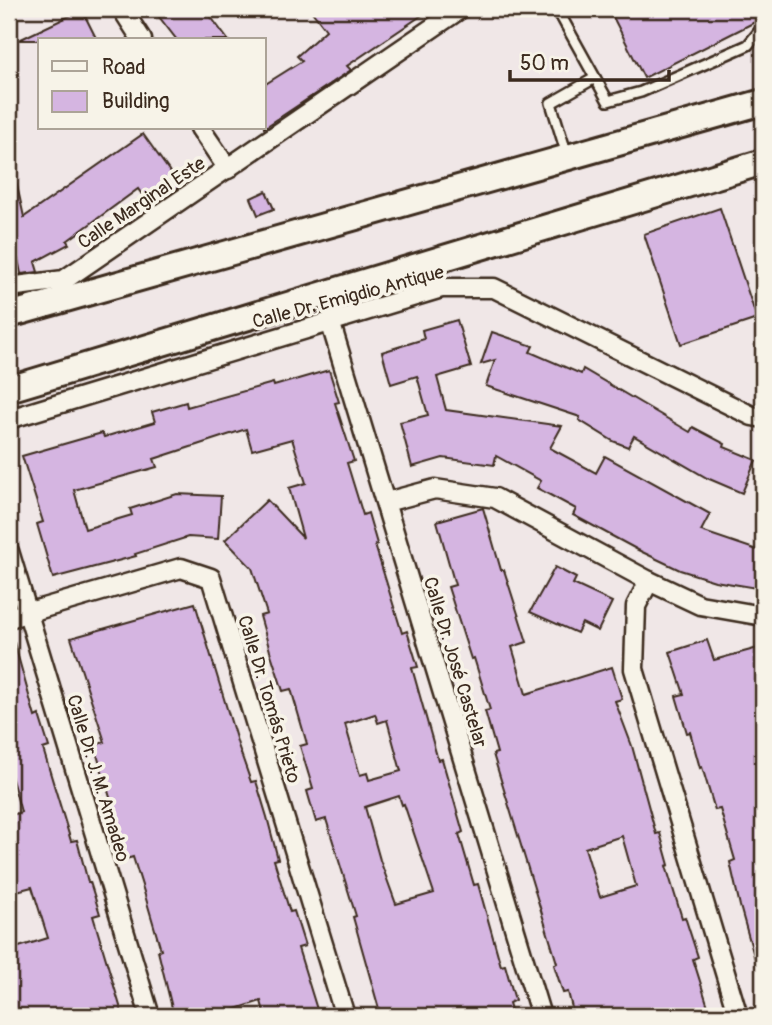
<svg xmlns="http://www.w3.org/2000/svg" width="772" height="1025" font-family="Pangolin,sans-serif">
	<rect width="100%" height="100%" fill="#f0e7e7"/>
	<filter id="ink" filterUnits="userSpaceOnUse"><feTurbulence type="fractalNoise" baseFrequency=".0143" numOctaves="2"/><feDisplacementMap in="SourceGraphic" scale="14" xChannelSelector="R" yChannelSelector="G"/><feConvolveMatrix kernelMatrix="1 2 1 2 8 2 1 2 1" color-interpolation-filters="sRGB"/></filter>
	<g filter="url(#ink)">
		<g fill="#d5b5e1" stroke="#3b2a1e" stroke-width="2" fill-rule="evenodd">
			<path d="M153 9H205L228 40H177Z"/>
			<path d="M310 9H431L347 66 351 70 264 128V85L302 61 297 56 326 30Z"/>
			<path d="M609 9H752L756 17 755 22 644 78Z"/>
			<path d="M82 10 97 40H19Z"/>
			<path d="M143 134 180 186 151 207 138 189 67 241 69 244 35 262 38 272 21 274 18 259 9 261V182L16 181 24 217Z"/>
			<path d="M266 191 274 209 258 215 251 198Z"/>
			<path d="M720 208 757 319 681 344 644 234Z"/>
			<path d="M457 320 471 367 437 377 446 410 562 426 550 448 596 473 605 456 710 514 701 531 763 552V589L715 581 680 570 638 550 573 515 576 509 537 488 541 481 496 456 494 465 443 458 412 467 400 422 428 415 417 376 391 384 382 352 424 339 422 330Z"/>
			<path d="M492 332 533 346 530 352 581 374 583 369 690 432 693 427 725 444 724 447 756 460 742 493 707 478 634 436 628 447 613 441 579 420 580 417 486 386 495 360 481 364Z"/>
			<path d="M329 370 339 402 335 403 354 461 347 463 363 515 368 513 377 544 375 545 402 633 407 631 418 667 412 668 438 760 442 759 463 832 459 834 474 885 478 884 501 966 505 965 515 1000 509 1003 513 1016H381L353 917 356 916 326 819 316 822 307 791 313 789 300 746 307 744 291 689 283 691 270 651 260 616 267 614 252 568 225 540 267 500 303 538 289 488 306 483 292 439 252 450 246 429 154 459 157 467 74 490 85 529 132 515 130 509 177 494 221 496 218 539 188 537 135 554 136 556 53 578 37 524 43 522 22 456 102 433 104 437 155 422 152 412 186 402 187 407 273 383 274 386ZM375 714 378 723 387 720 401 771 369 780 367 773 360 775 345 724ZM399 796 402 805 404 804 434 893 396 904 380 860 365 807Z"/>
			<path d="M483 508 501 570H504L527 642 512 647 526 694 612 667 622 699 615 701 632 746 656 834 660 833 669 865 666 866 682 918 685 917 698 957 693 959 711 1016H574L568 992 563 993 554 965 557 963 493 754 497 753 485 711 490 710 474 658 471 659 448 587 455 585 437 521ZM622 836 636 886 600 897 585 848Z"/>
			<path d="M555 567 576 578 573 584 612 602 598 631 582 623 577 633 530 612Z"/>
			<path d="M195 603 238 745 251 782 256 781 267 817 278 859 274 860 290 912 294 911 305 946 298 948 319 1016H265L261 1001 214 1016H174L158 951 161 950 144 892 133 857 126 859 115 828 119 827 94 745 105 742 71 638Z"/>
			<path d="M707 640 714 660 758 648 763 664V969L758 970 740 906 730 862 735 860 720 809 715 810 702 767 700 768 690 732 687 733 676 696 684 694 670 652Z"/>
			<path d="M9 642H14L35 717 39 715 49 747 43 749 71 841 77 840 88 882H90L100 914 93 916 123 1016H9V950L48 938 32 887 9 893V865L16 864 9 838V816L21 812 9 768Z"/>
		</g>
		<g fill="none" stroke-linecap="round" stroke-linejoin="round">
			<g stroke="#3b2a1e" stroke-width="14">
				<g id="lane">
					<path d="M557 9 608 101 641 92 748 45 761 29 763 15"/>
					<path d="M567 155 551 103 595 78"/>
				</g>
			</g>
			<g stroke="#3b2a1e" stroke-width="23">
				<g id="street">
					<path d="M122 9 142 40"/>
					<path d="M200 128 228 169"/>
					<path d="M9 287 64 280 460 9"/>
					<path d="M330 321 541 1016"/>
					<path d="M9 419 442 288H494L752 416 763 418"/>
					<path d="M386 502 435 489 495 498 649 581 700 605 763 616"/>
					<path d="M9 551 150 1016"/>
					<path d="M649 581 636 606 634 669 738 1016"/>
					<path d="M9 618 181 568 211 578 345 1016"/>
				</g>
			</g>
			<g stroke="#3b2a1e" stroke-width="30">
				<g id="secondary">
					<path d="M9 315 763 102"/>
					<path d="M9 389 763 162"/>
				</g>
			</g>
			<use href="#lane" stroke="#f7f3e8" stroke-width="9"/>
			<use href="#street" stroke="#f7f3e8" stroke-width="18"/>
			<use href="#secondary" stroke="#f7f3e8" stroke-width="24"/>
		</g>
	</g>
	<g text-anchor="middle" stroke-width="7" stroke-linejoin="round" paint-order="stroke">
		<g font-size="19" fill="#3b2a1e" stroke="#f7f3e8">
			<text transform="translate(141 202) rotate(-34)" y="7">Calle Marginal Este</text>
			<text transform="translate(348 296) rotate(-15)" y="7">Calle Dr. Emigdio Antique</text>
			<text transform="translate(456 662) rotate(73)" y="7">Calle Dr. José Castelar</text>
			<text transform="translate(270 699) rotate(73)" y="7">Calle Dr. Tomás Prieto</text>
			<text transform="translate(99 778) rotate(73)" y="7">Calle Dr. J. M. Amadeo</text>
		</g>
	</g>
	<rect width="772" height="1025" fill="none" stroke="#f7f3e8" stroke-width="35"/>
	<rect x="18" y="18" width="737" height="990" fill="none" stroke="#3b2a1e" stroke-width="2.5" filter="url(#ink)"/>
	<rect x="38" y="38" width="228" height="91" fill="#f7f3e8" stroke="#aca397" stroke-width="2"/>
	<rect x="52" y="61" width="35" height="10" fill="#f7f3e8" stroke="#aca397" stroke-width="2"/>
	<text x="102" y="74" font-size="21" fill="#3b2a1e">Road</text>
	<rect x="52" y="91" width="35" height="21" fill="#d5b5e1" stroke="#aca397" stroke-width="2"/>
	<text x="102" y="108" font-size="21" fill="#3b2a1e">Building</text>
	<path d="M510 70v10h159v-10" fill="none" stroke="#3b2a1e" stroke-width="3.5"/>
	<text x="520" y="70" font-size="21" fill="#3b2a1e" stroke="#f7f3e8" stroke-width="5" paint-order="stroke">50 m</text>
</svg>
